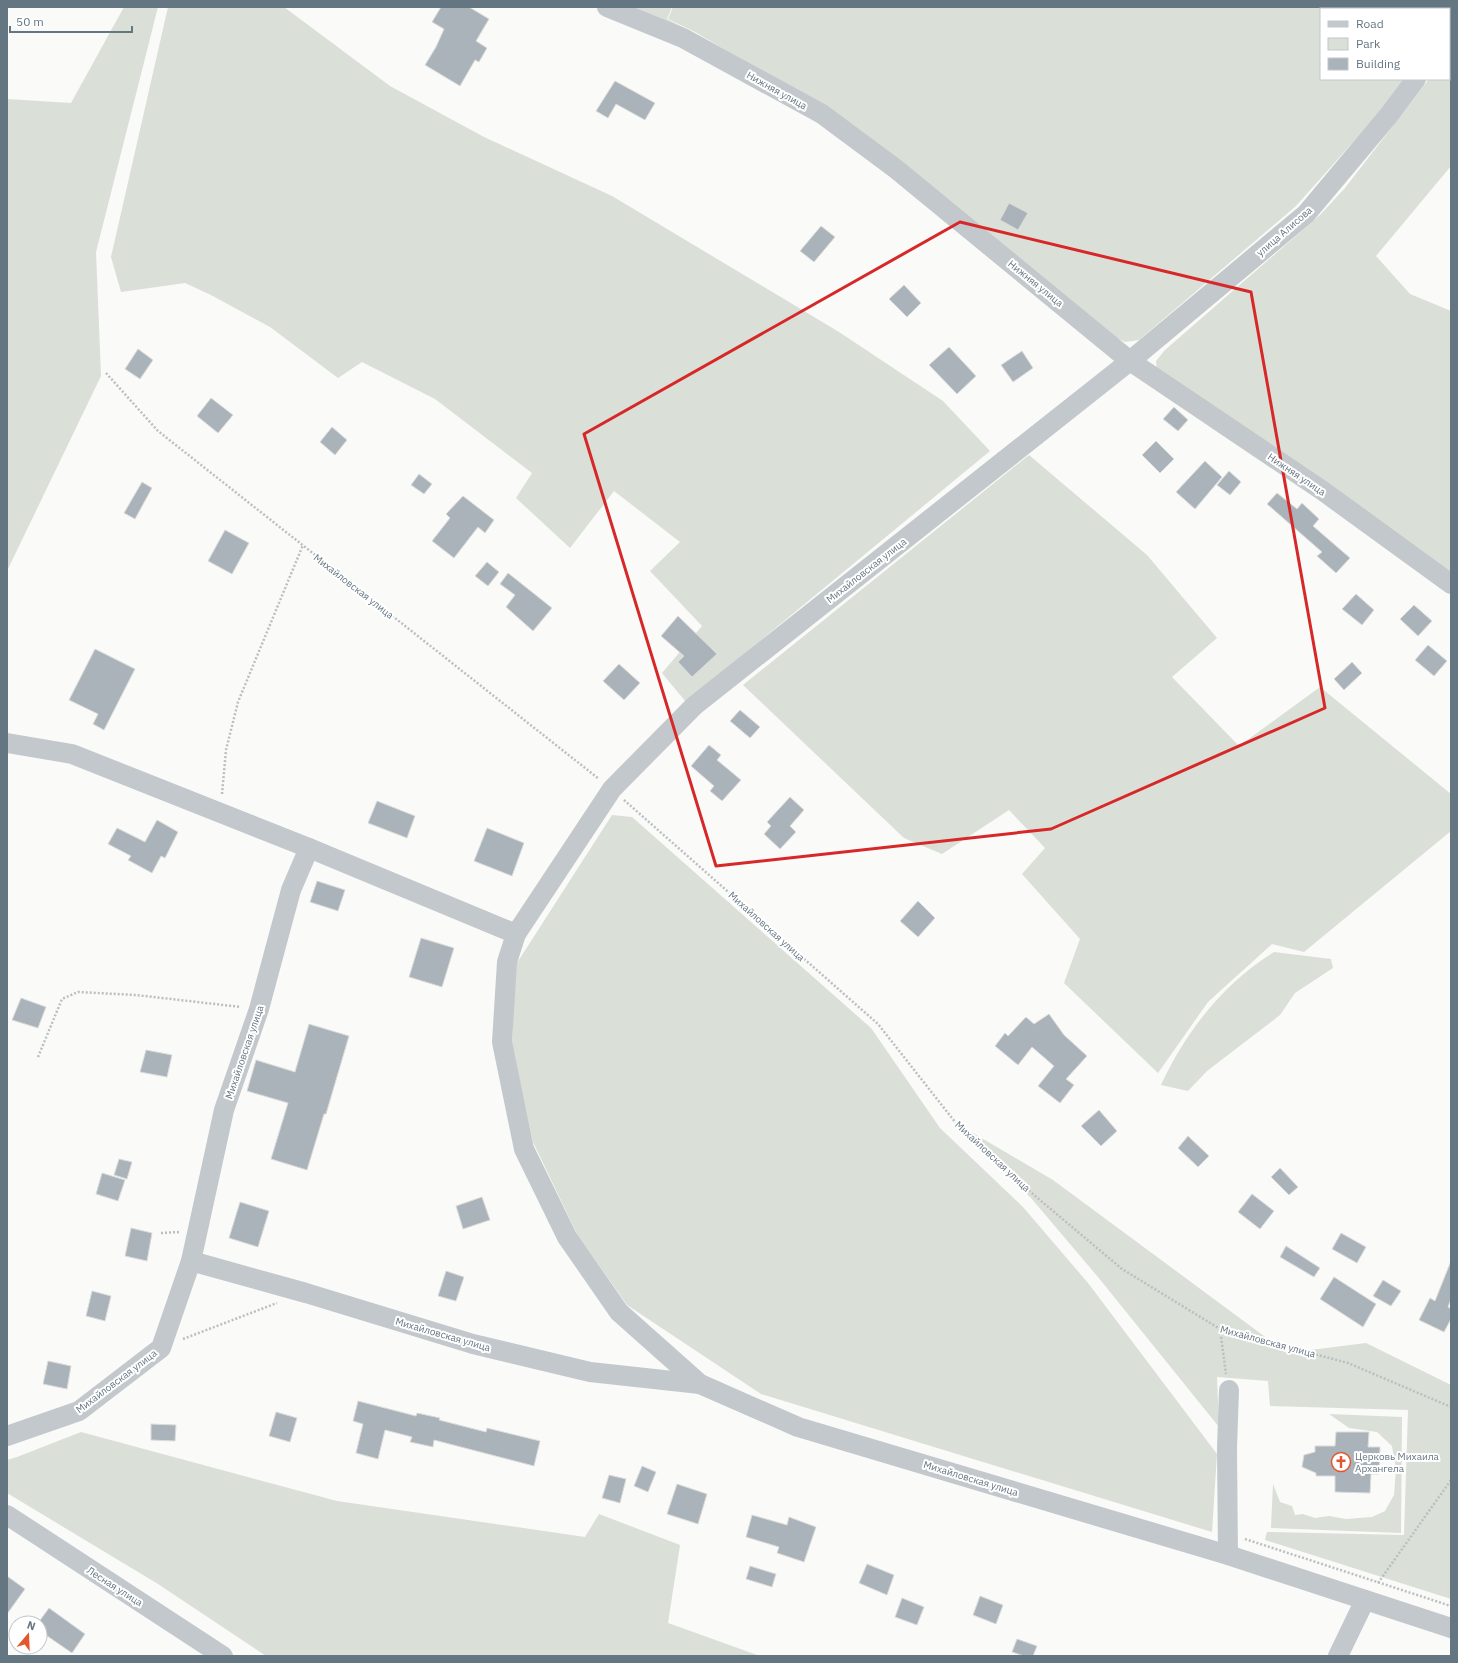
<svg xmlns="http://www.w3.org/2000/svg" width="1458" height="1663" font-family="'IBM Plex Sans',sans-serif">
	<rect width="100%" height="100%" fill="#fafaf8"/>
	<g fill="#dadfd7">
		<path d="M124 7H158L96 252 101 376 7 571V99L71 103Z"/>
		<path d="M168 7H284L390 86 484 137 612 196 839 332 943 401 990 451 686 702 662 673 702 626 650 571 680 542 614 491 570 548 516 498 532 473 435 399 362 362 338 378 270 327 211 295 185 283 121 292 111 257Z"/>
		<path d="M629 7H672L667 19 694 33Z"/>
		<path d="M673 7H1451V17L1449 19V9H1321V79H1405L1379 113 1296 206 1139 340 1125 342 1111 335 826 109 695 32 668 19Z"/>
		<path d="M1451 50V166L1376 256 1410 294 1451 311V572L1157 373 1156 361 1165 350 1320 215 1345 188 1429 79H1449V53Z"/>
		<path d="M1029 455 1147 555 1217 638 1172 677 1239 746 1320 687 1451 794V831L1304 952 1272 944 1208 1002 1158 1073 1064 983 1080 939 1022 874 1045 848 1009 810 942 854 904 838 743 685Z"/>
		<path d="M612 815 632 817 871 1028 940 1128 1023 1207 1088 1283 1217 1454 1212 1532 761 1394 627 1305 577 1234 533 1142 512 1044 515 966Z"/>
		<path d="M1274 952 1331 959 1333 968 1295 993 1280 1015 1207 1071 1188 1091 1161 1085C1186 1031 1223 984 1274 952Z"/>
		<path d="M956 1123 1053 1180 1287 1353 1366 1343 1451 1385V1599L1265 1540 1267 1532 1404 1535 1408 1410 1270 1406 1268 1381 1217 1377 1219 1427 1098 1277 1031 1198Z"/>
		<path d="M1329 1414 1402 1417 1401 1533 1271 1528 1273 1484 1280 1502 1292 1506 1295 1515 1303 1514 1315 1518 1329 1516 1346 1519 1372 1517 1385 1511 1394 1495 1396 1469 1392 1446 1377 1432 1349 1428Z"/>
		<path d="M81 1432 337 1501 585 1537 599 1514 680 1545 668 1623 760 1656H266L158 1584 7 1493V1460L17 1457Z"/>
	</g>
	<g fill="#aab3b9" stroke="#dcdcda">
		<path d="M441 7H469L489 19 476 41 487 48 479 62 475 60 460 86 425 65 436 47 444 29 432 22Z"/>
		<path d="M615 81 655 103 645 120 616 104 608 118 596 111Z"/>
		<path d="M1009 203 1028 213 1018 230 1000 220Z"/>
		<path d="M821 226 835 237 814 262 800 251Z"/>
		<path d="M904 285 921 303 907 317 889 299Z"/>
		<path d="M949 347 976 376 957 394 929 365Z"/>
		<path d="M138 349 153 360 140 379 125 369Z"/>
		<path d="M1022 351 1033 368 1013 382 1001 365Z"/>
		<path d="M211 398 233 415 218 433 197 416Z"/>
		<path d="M1174 407 1188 420 1178 431 1163 419Z"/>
		<path d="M332 427 347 440 335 455 320 442Z"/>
		<path d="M1156 441 1174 459 1160 473 1142 455Z"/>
		<path d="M1205 461 1222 477 1195 509 1176 492Z"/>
		<path d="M1229 471 1241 482 1230 495 1217 485Z"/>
		<path d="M419 474 432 484 424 494 411 485Z"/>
		<path d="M142 482 152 488 135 519 124 513Z"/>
		<path d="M1277 493 1297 509 1302 503 1319 519 1313 526 1350 558 1336 573 1317 556 1322 552 1267 504Z"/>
		<path d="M463 496 494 520 485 533 478 527 454 558 432 541 450 518 446 514Z"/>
		<path d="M225 530 249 543 232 574 208 561Z"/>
		<path d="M487 562 499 572 488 586 475 576Z"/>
		<path d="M508 573 552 608 533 631 506 607 515 595 500 584Z"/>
		<path d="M1356 594 1374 610 1362 625 1342 609Z"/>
		<path d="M1414 605 1432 621 1418 636 1400 619Z"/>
		<path d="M678 616 717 654 692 677 678 662 684 656 661 636Z"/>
		<path d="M1428 645 1447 661 1434 676 1415 660Z"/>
		<path d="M95 649 135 669 104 730 93 724 98 714 69 700Z"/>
		<path d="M1352 662 1362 673 1344 690 1334 679Z"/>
		<path d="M619 664 640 683 624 700 603 681Z"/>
		<path d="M740 710 760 727 750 738 730 721Z"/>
		<path d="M709 745 721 755 717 760 741 780 722 801 710 791 714 786 691 766Z"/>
		<path d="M790 797 804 810 790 826 796 832 780 849 764 834 771 826 767 822Z"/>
		<path d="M377 801 415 816 407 838 368 823Z"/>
		<path d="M157 820 178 832 165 858 161 856 152 873 128 860 131 856 108 844 117 828 145 842Z"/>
		<path d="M487 828 524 843 512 876 474 861Z"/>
		<path d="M317 881 345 890 338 911 310 902Z"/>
		<path d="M918 901 935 918 918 937 900 921Z"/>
		<path d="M421 938 454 948 442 987 409 977Z"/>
		<path d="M21 998 46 1007 38 1028 12 1020Z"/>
		<path d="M1049 1014 1064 1035 1087 1056 1066 1079 1074 1085 1060 1103 1038 1086 1054 1066 1032 1047 1018 1065 995 1046 1005 1033 1008 1036 1026 1017 1034 1024Z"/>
		<path d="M309 1024 349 1036 326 1114H324L307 1170 271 1159 288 1103 247 1091 256 1060 295 1072Z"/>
		<path d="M146 1050 172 1055 167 1077 140 1072Z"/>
		<path d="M1099 1110 1117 1131 1101 1146 1081 1126Z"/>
		<path d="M1188 1136 1209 1156 1198 1167 1178 1148Z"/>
		<path d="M119 1159 132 1162 127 1179 114 1175Z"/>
		<path d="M1280 1168 1298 1187 1289 1195 1271 1177Z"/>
		<path d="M102 1173 125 1180 118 1201 96 1194Z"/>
		<path d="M1252 1194 1274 1211 1260 1229 1238 1212Z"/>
		<path d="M482 1197 490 1220 463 1229 456 1206Z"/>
		<path d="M240 1202 269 1211 258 1247 229 1238Z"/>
		<path d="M131 1228 152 1233 147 1261 125 1256Z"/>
		<path d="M1341 1233 1366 1247 1357 1263 1332 1249Z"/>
		<path d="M1286 1246 1320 1268 1314 1277 1280 1257Z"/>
		<path d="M1451 1261V1299L1448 1307 1451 1309V1319L1444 1332 1419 1320 1430 1298 1435 1301Z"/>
		<path d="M446 1271 464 1277 456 1301 438 1296Z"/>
		<path d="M1334 1277 1376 1304 1363 1327 1320 1299Z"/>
		<path d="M1383 1280 1401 1291 1391 1306 1373 1296Z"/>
		<path d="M92 1291 111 1296 105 1321 86 1316Z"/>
		<path d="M48 1361 71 1366 67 1389 43 1384Z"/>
		<path d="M358 1401 416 1416 417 1413 440 1418 439 1420 486 1432 487 1428 540 1441 534 1466 434 1440 433 1447 410 1442 412 1437 385 1430 378 1459 356 1453 363 1424 353 1421Z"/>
		<path d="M276 1412 297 1418 290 1442 269 1436Z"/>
		<path d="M151 1424 176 1425 175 1441 151 1440Z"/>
		<path d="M1336 1432H1369L1368 1447H1380L1379 1474H1371L1370 1493 1335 1492V1476H1316V1473L1302 1467 1304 1455 1315 1452V1446H1335Z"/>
		<path d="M642 1466 656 1472 648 1492 634 1486Z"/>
		<path d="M609 1475 626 1479 620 1503 602 1498Z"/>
		<path d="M677 1484 707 1494 698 1524 667 1514Z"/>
		<path d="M752 1515 787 1525 789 1517 816 1527 804 1562 777 1553 779 1547 746 1537Z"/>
		<path d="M867 1564 894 1575 887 1595 859 1583Z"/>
		<path d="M750 1566 776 1574 772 1587 746 1579Z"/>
		<path d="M7 1576 25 1589 7 1614Z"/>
		<path d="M980 1596 1003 1605 996 1624 973 1615Z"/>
		<path d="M902 1598 924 1607 917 1625 895 1617Z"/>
		<path d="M49 1608 85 1634 72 1653 40 1631V1623H38Z"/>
		<path d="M1017 1639 1037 1646 1033 1656H1024L1012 1652Z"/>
	</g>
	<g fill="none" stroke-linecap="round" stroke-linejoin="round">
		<g stroke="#bbbfc2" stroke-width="2.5" stroke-dasharray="2 2" stroke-linecap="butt">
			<path d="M106 373 158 431 599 779"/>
			<path d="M222 794 226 750 238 702 303 545"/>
			<path d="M624 800 878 1024 959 1127 1034 1195 1122 1269 1220 1329 1348 1363 1451 1407"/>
			<path d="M38 1057 62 999 78 992 136 995 241 1007"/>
			<path d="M161 1233 180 1232"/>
			<path d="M1220 1329 1226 1374"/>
			<path d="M183 1339 277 1303"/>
			<path d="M1245 1539 1451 1606"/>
			<path d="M1378 1583 1451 1480"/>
		</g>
		<g stroke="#c3c8cc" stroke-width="20">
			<path d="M607 7 683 38 822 114 896 169 1130 361 1323 491 1451 584"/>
			<path d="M1449 35 1451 32"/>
			<path d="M1416 79 1389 115 1306 214 1130 361 694 706 612 789 516 934 507 962 502 1042 524 1149 567 1237 619 1312 700 1384 798 1427 1228 1555 1451 1628"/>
			<path d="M7 743 72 754 309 848 516 934"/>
			<path d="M191 1261 306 1293 473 1344 590 1372 700 1384"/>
			<path d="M7 1436 79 1411 161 1348 191 1261 224 1110 259 1009 291 890 309 848"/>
			<path d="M7 1515 223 1656"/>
			<path d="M1228 1555 1227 1448 1229 1390"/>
			<path d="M1338 1656 1365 1600"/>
		</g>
	</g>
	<path fill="none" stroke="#d62828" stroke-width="3" stroke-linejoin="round" d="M960 222 1251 292 1325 708 1051 829 716 866 584 434Z"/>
	<defs>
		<g id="church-ring" transform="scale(1)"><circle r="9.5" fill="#fff" stroke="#e4572e" stroke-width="1.5"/><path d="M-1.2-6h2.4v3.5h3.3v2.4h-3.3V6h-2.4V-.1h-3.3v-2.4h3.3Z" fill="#e4572e"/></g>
	</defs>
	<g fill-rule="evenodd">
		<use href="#church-ring" x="1341" y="1462"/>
	</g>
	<g text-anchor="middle" stroke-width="4" stroke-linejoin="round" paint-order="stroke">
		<g font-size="10" fill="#657683" stroke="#fff">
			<text transform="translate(777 90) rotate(29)" y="4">Нижняя улица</text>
			<text transform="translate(1284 231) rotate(-41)" y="4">улица Алисова</text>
			<text transform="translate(1036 283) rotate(39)" y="4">Нижняя улица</text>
			<text transform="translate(1297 474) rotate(34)" y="4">Нижняя улица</text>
			<text transform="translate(866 570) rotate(-38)" y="4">Михайловская улица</text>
			<text transform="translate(354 586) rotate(38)" y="4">Михайловская улица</text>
			<text transform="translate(767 926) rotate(42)" y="4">Михайловская улица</text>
			<text transform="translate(244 1052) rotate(-71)" y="4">Михайловская улица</text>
			<text transform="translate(993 1156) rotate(43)" y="4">Михайловская улица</text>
			<text transform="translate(443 1334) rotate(16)" y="4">Михайловская улица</text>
			<text transform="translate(1268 1341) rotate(15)" y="4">Михайловская улица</text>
			<text transform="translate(116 1381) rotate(-37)" y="4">Михайловская улица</text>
			<text transform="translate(971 1478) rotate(17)" y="4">Михайловская улица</text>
			<text transform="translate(115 1586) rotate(33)" y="4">Лесная улица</text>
		</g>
		<g font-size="10" fill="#657683" stroke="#fff" text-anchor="start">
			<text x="1355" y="1460">Церковь Михаила<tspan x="1355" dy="12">Архангела</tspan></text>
		</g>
	</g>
	<rect width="1458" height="1663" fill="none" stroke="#657683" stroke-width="16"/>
	<rect x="1320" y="8" width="130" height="72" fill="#ffffff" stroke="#c1c8cd"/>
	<rect x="1328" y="21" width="20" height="6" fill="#c3c8cc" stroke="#c1c8cd"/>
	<text x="1356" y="28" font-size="12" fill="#657683">Road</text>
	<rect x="1328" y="38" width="20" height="12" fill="#dadfd7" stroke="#c1c8cd"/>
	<text x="1356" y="48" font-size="12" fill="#657683">Park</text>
	<rect x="1328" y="58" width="20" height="12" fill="#aab3b9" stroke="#c1c8cd"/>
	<text x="1356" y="68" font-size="12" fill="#657683">Building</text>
	<g transform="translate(28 1635) rotate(19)"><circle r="19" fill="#ffffff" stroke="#c1c8cd"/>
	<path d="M0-3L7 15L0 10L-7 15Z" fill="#e4572e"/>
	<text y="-6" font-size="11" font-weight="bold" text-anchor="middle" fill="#657683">N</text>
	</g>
	<path d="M10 26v6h122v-6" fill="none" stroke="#657683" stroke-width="2"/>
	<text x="16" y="26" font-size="12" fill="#657683" stroke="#ffffff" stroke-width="3" paint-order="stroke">50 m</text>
</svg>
